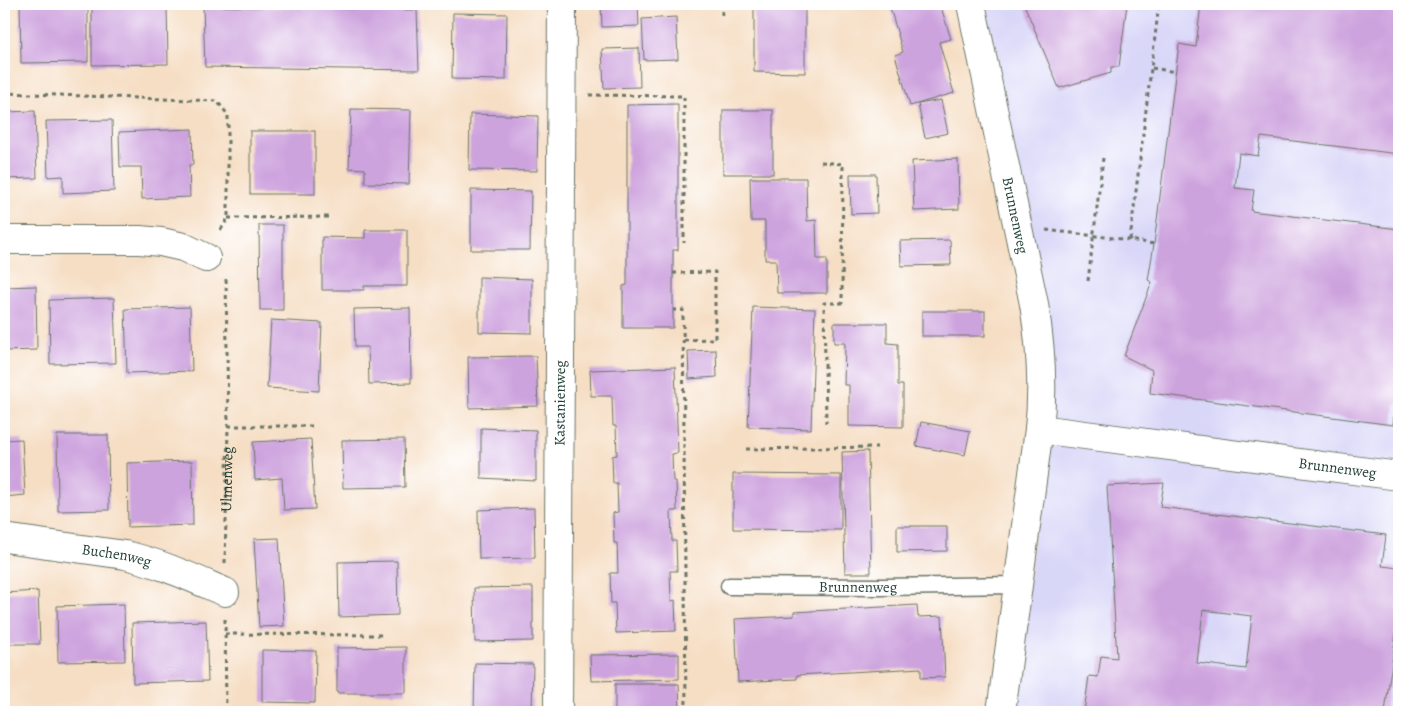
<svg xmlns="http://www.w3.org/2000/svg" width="1403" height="716" font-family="Alegreya,serif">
	<rect width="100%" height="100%" fill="#fff"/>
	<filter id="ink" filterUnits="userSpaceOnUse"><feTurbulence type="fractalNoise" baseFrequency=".02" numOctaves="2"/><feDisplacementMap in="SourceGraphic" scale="10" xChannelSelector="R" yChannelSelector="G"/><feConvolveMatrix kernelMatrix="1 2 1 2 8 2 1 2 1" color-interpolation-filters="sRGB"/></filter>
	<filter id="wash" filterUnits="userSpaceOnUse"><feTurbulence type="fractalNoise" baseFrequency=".0096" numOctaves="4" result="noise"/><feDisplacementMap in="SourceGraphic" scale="20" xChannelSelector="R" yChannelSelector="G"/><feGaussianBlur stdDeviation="1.12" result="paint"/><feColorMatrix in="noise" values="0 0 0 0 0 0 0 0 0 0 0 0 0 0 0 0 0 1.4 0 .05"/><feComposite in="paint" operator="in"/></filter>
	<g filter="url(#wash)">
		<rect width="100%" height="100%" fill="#f6dec4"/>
		<path fill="#d9d7f8" d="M982 4H1399V712H1012L1047 439Z"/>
		<g id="blocks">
			<g fill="#cda3de" fill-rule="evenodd">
				<path d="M20 4H88V62L21 63Z"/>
				<path d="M92 4H167L168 64 92 65Z"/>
				<path d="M601 4H638L639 26 602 27Z"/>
				<path d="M640 4H678V6L641 7Z"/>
				<path d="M754 4H805V73L754 72Z"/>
				<path d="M889 4H940L951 39 939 42 954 93 910 106 895 55 903 52Z"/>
				<path d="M1024 4H1127L1119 67H1111V73L1059 88Z"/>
				<path d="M1201 4H1399V154L1261 137 1258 156 1239 153 1235 188 1254 190 1251 211 1399 229V405H1395L1393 425 1150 393 1152 370 1124 356 1152 282 1148 280 1154 244 1179 44 1196 47Z"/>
				<path d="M203 6 417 10 419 70 205 67Z"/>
				<path d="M453 13 507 14 506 80 452 79Z"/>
				<path d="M676 17 678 59 644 60 642 19Z"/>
				<path d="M639 48 640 87 604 88 602 49Z"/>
				<path d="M941 100 948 133 925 138 918 104Z"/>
				<path d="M678 104V250H673V328H623V286L627 285V105Z"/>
				<path d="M351 109 411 110 409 184 365 183V169L349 168Z"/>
				<rect x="723" y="110" width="50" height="64"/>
				<path d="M35 111 37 178 4 179V112Z"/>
				<path d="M470 114 538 116 537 171 469 170Z"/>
				<path d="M112 120 114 191 63 193V176L48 177 46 121Z"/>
				<path d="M192 129 193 165H189L190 197 142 199 141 167H120L119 132Z"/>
				<rect x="250" y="131" width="65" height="63"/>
				<path d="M958 159 959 209 914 211 912 161Z"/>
				<path d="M850 174H876L877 213 851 214Z"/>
				<path d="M750 178H806L807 221 816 220 817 259H827V293H777L776 260H765V221H751Z"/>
				<path d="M471 190 531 191 530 250H471Z"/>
				<path d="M259 225H283V310H260Z"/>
				<path d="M365 230H407V286H364V290H322V237L365 238Z"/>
				<path d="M950 240 951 265 901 266 900 241Z"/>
				<path d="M479 277 532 279V333L479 332Z"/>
				<path d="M36 286 37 350 4 351V287Z"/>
				<path d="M114 298 116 363 50 364 49 300Z"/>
				<path d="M190 307 192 371 127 373 125 309Z"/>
				<path d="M753 307 815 309 811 429 748 427Z"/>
				<path d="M410 308 411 383 369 384 368 347H355L354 309Z"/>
				<rect x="922" y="311" width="63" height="25"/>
				<path d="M271 320 322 323 319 391 267 388Z"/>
				<path d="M834 323H887V343L898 344V385H903V427L849 426V385H844L845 343H834Z"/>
				<path d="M716 350 717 377 689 379 688 351Z"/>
				<path d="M536 356 538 406 469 408 468 357Z"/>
				<path d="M675 367 678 453 672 454 673 481H676L677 511H671L672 541H676L677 571H670L671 601 675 600 676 631 616 633 615 603H611L610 573H618L617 543H614L613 513 618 512 617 483H613L612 456 617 455 616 426H613L612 396H591L590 370Z"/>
				<path d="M921 422 970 431 965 455 916 446Z"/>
				<path d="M481 428 536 430V481L481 478Z"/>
				<path d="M57 435H108L109 510 58 511Z"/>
				<path d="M22 439 25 495 4 497V440Z"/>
				<path d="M311 439 315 509 284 510 282 478 255 480 253 442Z"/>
				<path d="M404 439 405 487 343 488 342 440Z"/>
				<path d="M868 451 871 573H845L842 452Z"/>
				<path d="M192 461 193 525 128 527 127 463Z"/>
				<path d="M733 474 841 475V530L733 529Z"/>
				<path d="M1164 483 1160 507 1386 535 1382 566 1399 568V611L1385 712H1084L1089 676 1098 677 1101 656 1117 658 1107 486ZM1203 610 1252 616 1246 669 1197 663Z"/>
				<path d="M534 508 535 558 479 559 478 510Z"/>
				<path d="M897 526H947V551L897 552Z"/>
				<path d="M279 538 284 626 259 627 254 539Z"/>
				<path d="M397 561 398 615 339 617 338 562Z"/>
				<path d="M533 587V641L475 642 474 588Z"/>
				<path d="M38 591 40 644H4V593Z"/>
				<path d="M124 604 125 661 58 662 57 606Z"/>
				<path d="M917 605 918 617 942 616 945 677 921 678V668L797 675V679L738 682 735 619 794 616V612Z"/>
				<path d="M206 621 208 681 133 683 132 623Z"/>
				<path d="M406 647V693H337V648Z"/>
				<path d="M262 650 316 651 315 703 262 702Z"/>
				<path d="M679 654V679L591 681 590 655Z"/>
				<path d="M475 663 533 664 532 712H474Z"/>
				<path d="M615 684H679L680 712H615Z"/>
			</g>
		</g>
	</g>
	<g filter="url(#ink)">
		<use href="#blocks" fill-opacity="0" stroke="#6a7566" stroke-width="1"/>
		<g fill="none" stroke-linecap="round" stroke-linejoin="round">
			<g stroke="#6a7566" stroke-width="19">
				<g id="lane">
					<path id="s2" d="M729 586 882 587 1017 585"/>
				</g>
			</g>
			<g stroke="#6a7566" stroke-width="30">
				<g id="street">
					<path id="s3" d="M971 4 1034 304C1041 347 1044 386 1039 429L1001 712"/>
					<path d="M4 240H140L161 242 183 247 206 258"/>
					<path id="s4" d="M1039 429 1399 476"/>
					<path id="s5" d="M4 538 125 555C160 563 192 578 225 592"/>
					<path id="s6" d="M558 712 562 4"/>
				</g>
			</g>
			<g stroke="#6a7566" stroke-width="3" stroke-dasharray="4 4" stroke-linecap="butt">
				<path d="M722 15V4"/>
				<path d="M1152 68 1176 72"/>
				<path d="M4 93 217 101 228 115V218L219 233"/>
				<path d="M589 95 684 96V243"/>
				<path d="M821 162 843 164 842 303H824L826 423"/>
				<path d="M228 218 330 217"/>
				<path d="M1046 230 1130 240 1154 244"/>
				<path d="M1130 240 1159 4"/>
				<path d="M673 273 715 272V339L683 340"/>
				<path d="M1088 281 1103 158"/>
				<path d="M673 310H683L686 712"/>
				<path d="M228 426H314"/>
				<path d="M746 449 877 447"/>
				<path id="s1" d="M225 563 228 426 226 276"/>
				<path d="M225 619 226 712"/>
				<path d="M225 634 381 635"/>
			</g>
			<use href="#lane" stroke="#fff" stroke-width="16"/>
			<use href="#street" stroke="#fff" stroke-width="28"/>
		</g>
	</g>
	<g text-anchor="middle" stroke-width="4" stroke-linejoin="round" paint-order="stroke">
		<g font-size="15" fill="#1f3d34" stroke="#fff">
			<text dy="5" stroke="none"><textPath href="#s3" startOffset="216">Brunnenweg</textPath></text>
			<text dy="5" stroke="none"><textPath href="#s6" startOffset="309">Kastanienweg</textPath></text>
			<text dy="5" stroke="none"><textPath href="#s4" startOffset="301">Brunnenweg</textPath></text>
			<text dy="5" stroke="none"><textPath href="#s1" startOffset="84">Ulmenweg</textPath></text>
			<text dy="5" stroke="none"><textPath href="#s5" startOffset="114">Buchenweg</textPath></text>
			<text dy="5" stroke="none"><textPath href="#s2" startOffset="129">Brunnenweg</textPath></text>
		</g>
	</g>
	<rect width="1403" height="716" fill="none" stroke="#fff" stroke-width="20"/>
</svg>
